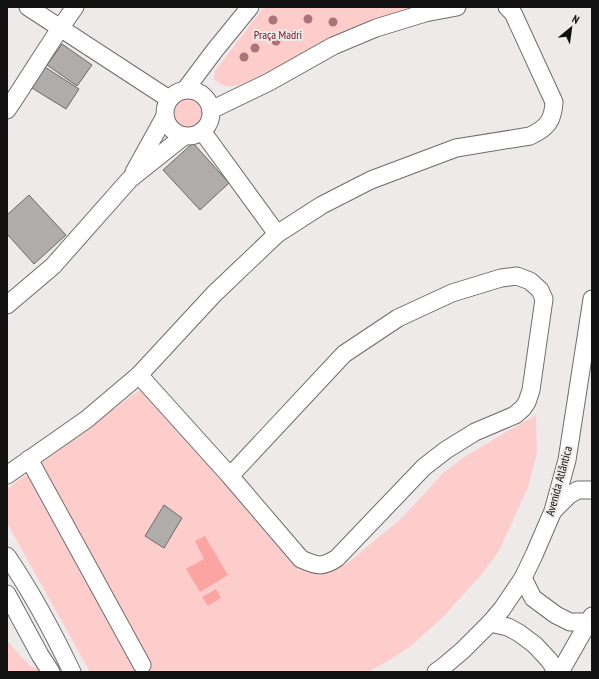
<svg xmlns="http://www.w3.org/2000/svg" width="599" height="679" font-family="'PT Sans Narrow',sans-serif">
	<rect width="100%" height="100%" fill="#efeaea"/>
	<g fill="#fccdcb">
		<path d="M264 7H424L360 28 244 83C231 88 224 88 214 79L215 71Z"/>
		<circle cx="188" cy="113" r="20"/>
		<path d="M146 385 308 566 329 569 345 565 403 517 442 474 463 458 501 435 536 415 537 453 528 487 499 551 482 574 443 617 411 646 380 666 367 672H90L57 613 7 523V489Z"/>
		<path d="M7 641 30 666 45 671 46 672H7Z"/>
	</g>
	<g fill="#fca4a2">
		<path d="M205 536 228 575 200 592 186 569 204 559 195 541Z"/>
		<path d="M216 589 221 598 208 606 202 597Z"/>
	</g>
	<g fill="#b1acac" stroke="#6e6969">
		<path d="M62 44 92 65 77 86 47 65Z"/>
		<path d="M45 67 79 89 66 109 32 88Z"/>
		<path d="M193 143 229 183 200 210 163 170Z"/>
		<path d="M29 195 66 235 34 264 7 234V215Z"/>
		<path d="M164 505 182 518 164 548 145 536Z"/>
	</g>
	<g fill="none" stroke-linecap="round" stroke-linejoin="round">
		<g stroke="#706b6b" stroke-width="19">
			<g id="minor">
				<path d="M28 7 169 99"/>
				<circle cx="188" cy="113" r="23"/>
				<path d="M185 90 215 50 250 7"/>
				<path d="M7 110C30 76 51 40 75 7"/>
				<path d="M211 110 269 82 333 46 376 28 425 13 457 7"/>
				<path d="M202 131 277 234"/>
				<path d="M134 172 165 116"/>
				<path d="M7 305 53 266 130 179 184 136"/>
				<path d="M139 375 230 476 301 559C317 566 322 568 337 558L424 467 446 450 475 432 515 415 523 408 527 402 531 390 544 299 540 290 530 281 517 276 501 278 452 293 398 318 344 354 230 476"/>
				<path d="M29 459 142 665"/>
				<path d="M7 475 87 419 139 375 214 294 277 234 322 205 371 180 456 148 530 136C547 128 553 121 554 102L513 13 507 7"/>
				<path d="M554 510 569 495 578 490H592"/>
				<path d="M7 556C32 593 53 632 72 672"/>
				<path d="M523 578 533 598 556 615 570 622H589"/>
				<path d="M7 594 40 655 51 672"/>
				<path d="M490 623 508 627 519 633 535 645 549 660 557 672"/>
				<path d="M436 672 443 667 463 650 490 623 502 609 523 578 534 555 553 511 567 460 592 299"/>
				<path d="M560 672 592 616"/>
			</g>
		</g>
		<path stroke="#a09c9c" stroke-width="2" stroke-dasharray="2 3" stroke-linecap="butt" d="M335 7H337"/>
		<use href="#minor" stroke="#fff" stroke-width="17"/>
	</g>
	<g fill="#ad737a">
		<circle cx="308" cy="19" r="4.5"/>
		<circle cx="273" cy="20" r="4.5"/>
		<circle cx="333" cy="22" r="4.5"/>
		<circle cx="294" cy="35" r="4.5"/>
		<circle cx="276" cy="41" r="4.5"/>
		<circle cx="255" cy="48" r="4.5"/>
		<circle cx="244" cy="57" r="4.5"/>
	</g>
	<g text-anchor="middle" stroke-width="4" stroke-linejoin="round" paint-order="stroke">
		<g font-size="12" fill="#77111e" stroke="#efeaea">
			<text x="278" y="39">Praça Madri</text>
		</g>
		<g font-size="12" fill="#121111" stroke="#efeaea">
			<text transform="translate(559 481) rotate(-75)" y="4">Avenida Atlântica</text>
		</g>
	</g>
	<rect width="599" height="679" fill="none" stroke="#121111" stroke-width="16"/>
	<g transform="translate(571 28) rotate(29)" stroke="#efeaea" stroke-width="3" paint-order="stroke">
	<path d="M0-3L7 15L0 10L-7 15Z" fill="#121111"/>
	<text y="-6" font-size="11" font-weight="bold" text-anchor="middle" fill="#121111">N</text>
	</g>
</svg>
